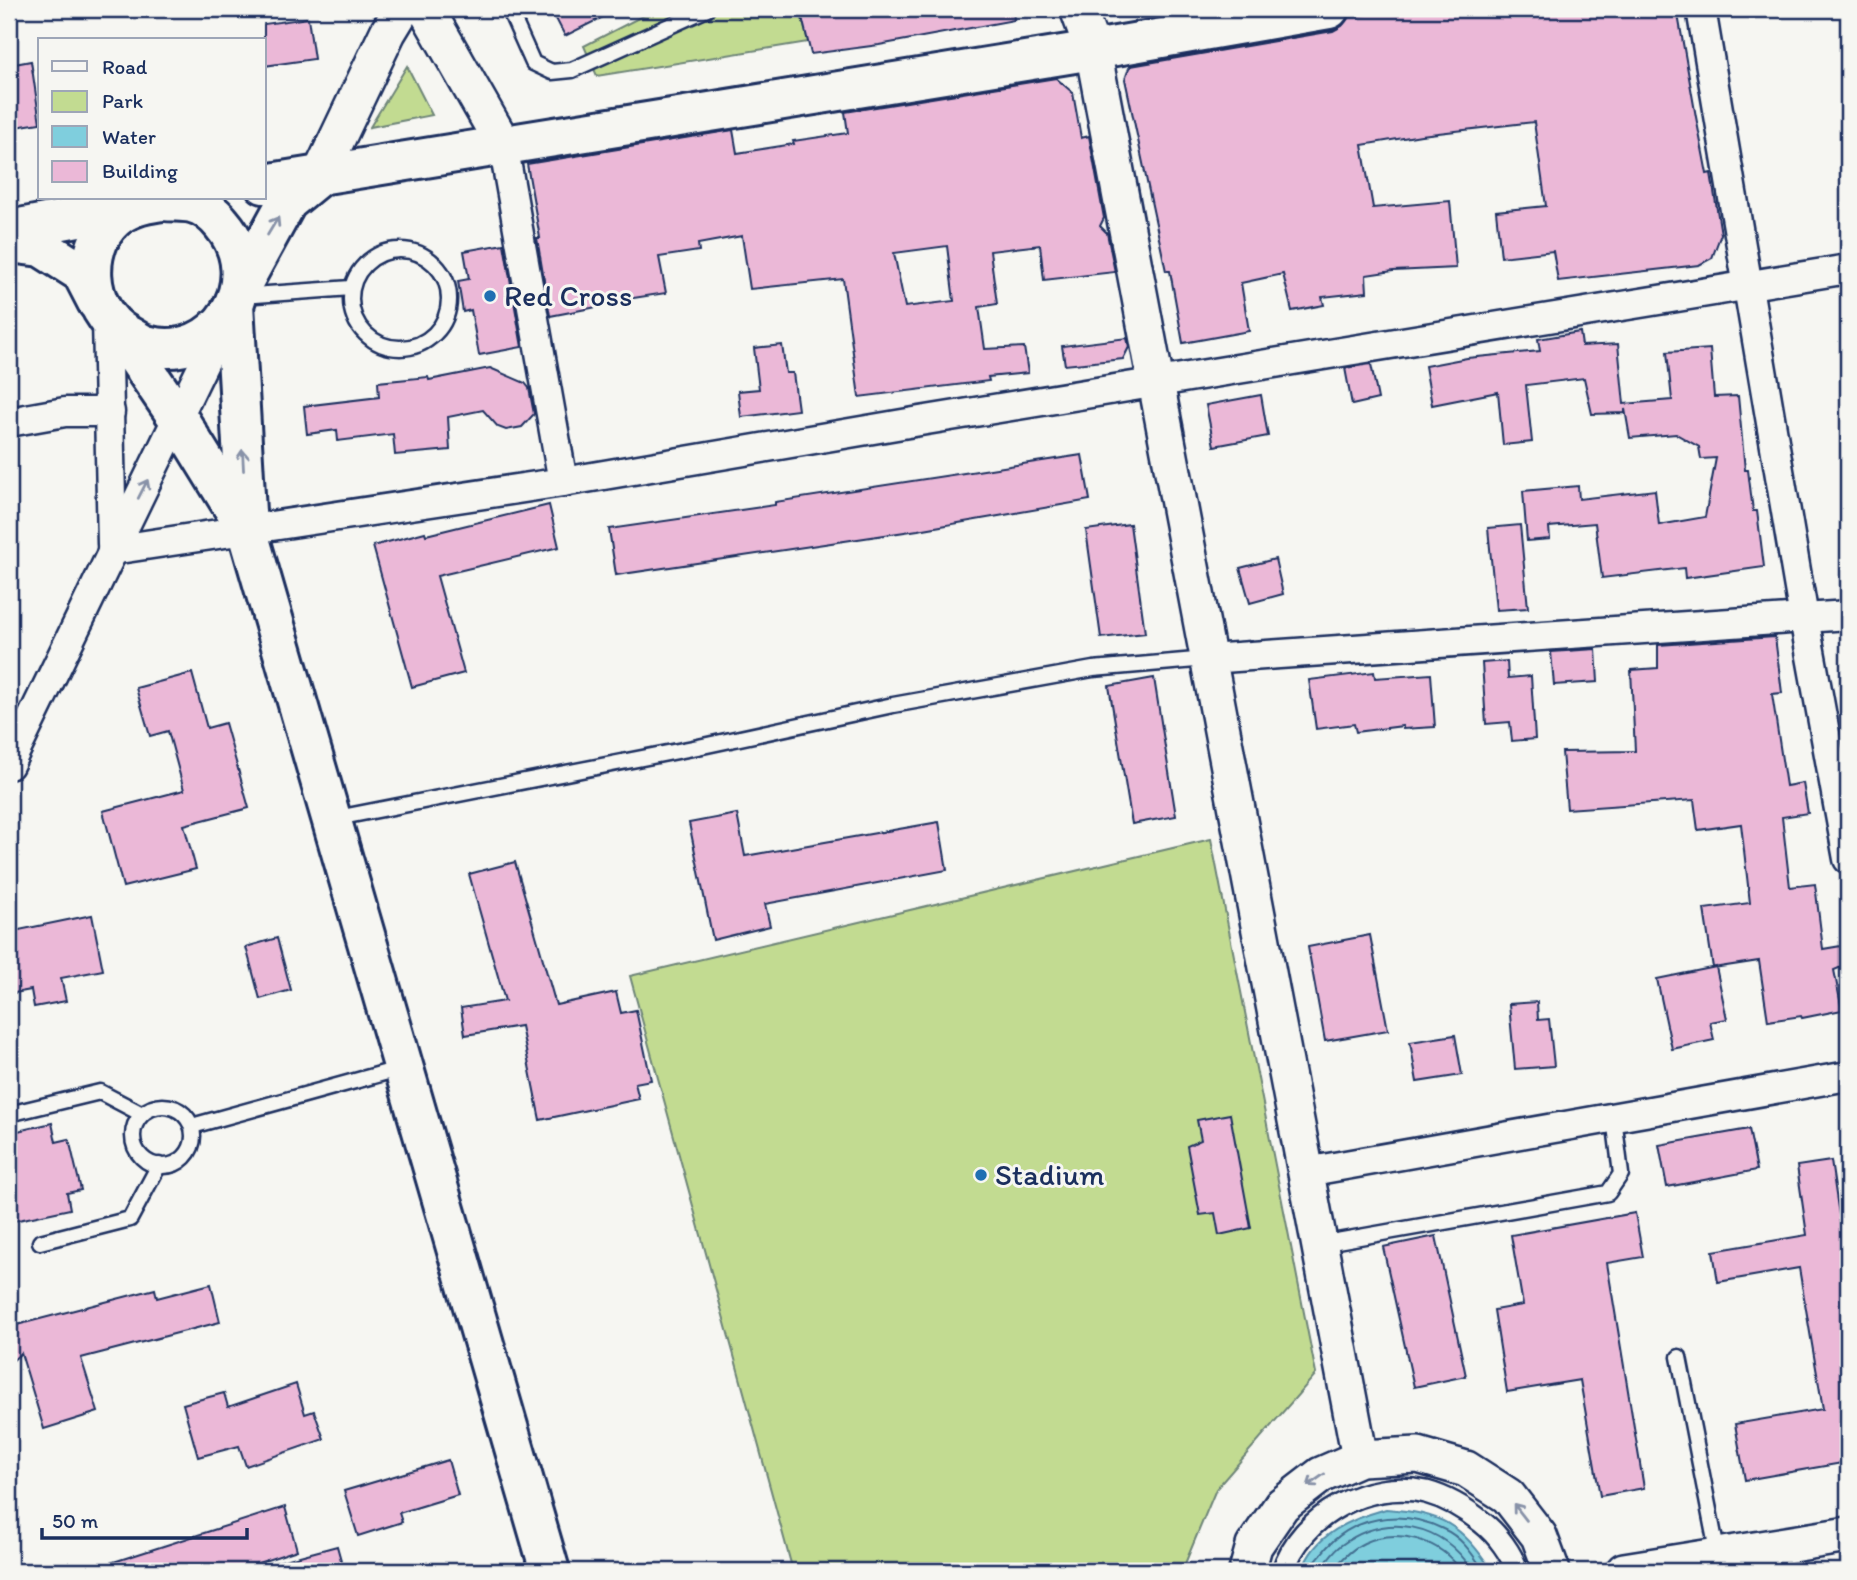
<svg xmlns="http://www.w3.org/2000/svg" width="1857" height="1580" font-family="Itim,sans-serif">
	<rect width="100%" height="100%" fill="#f6f6f2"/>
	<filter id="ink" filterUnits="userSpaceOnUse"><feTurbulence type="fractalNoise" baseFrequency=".0143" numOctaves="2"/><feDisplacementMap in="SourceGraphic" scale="14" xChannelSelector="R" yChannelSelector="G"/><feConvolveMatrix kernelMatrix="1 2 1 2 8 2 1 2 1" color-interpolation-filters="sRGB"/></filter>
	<g filter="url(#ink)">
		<g fill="#c2db91" stroke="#6e8578" stroke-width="2">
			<path d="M656 9H800L808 42 597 76 584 46Z"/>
			<path d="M407 66 432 115 370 127Z"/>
			<path d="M1211 839 1316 1374 1216 1489 1182 1571H793L630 976Z"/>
		</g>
		<path fill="#7fcedd" stroke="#578eaa" stroke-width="2" d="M1386 1509C1441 1513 1462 1524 1492 1571H1302C1314 1534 1351 1519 1386 1509Z"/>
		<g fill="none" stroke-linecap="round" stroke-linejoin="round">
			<g stroke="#436f91" stroke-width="2">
				<path d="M1309 1571C1312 1564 1317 1559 1322 1553 1351 1516 1401 1508 1443 1529 1462 1537 1473 1555 1484 1571"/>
				<path d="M1319 1571C1325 1563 1332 1552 1340 1546 1387 1511 1442 1523 1473 1571"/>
				<path d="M1332 1571C1341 1560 1351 1549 1364 1543 1398 1527 1441 1540 1461 1571"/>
			</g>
		</g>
		<g fill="#ebb8d7" stroke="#1b2f5e" stroke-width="2" fill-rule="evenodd">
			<path d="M551 9H619L565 36Z"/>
			<path d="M800 9H1013L1014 20 879 45 811 54Z"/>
			<path d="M1399 9H1677L1696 117 1707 174 1711 173 1721 234 1712 258 1699 265 1558 281 1553 251 1501 257 1496 211 1546 206 1534 122 1421 135 1362 145 1373 208 1450 201 1456 268 1393 271 1366 275 1367 292 1322 297 1324 305 1292 311 1283 274 1241 283 1249 331 1183 343 1170 271H1166L1125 79 1129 68 1131 66 1333 31 1342 26 1349 17Z"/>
			<path d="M308 18 314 59 264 66V24Z"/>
			<path d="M31 61 40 123 9 128V65Z"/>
			<path d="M1056 78 1073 93 1081 138 1089 136 1104 218 1100 226 1107 233 1115 272 1044 280 1040 245 990 251 997 304 979 307 985 349 1024 347 1028 373 988 377 989 381 859 397 843 279 750 289 742 236 698 244 699 251 659 257 666 293 601 303 602 306 550 316 537 238H540L527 164 733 130 737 153 794 144 793 141 848 133 845 112ZM947 246 954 301 905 307 894 253Z"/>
			<path d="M504 244 522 347 479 355 471 310 463 312 458 281 469 279 464 251Z"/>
			<path d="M1580 332 1582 346 1618 344 1624 404 1672 400 1667 352 1710 349 1714 397 1738 396 1745 470H1748L1753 511H1757L1764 567 1685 578 1684 568 1602 578 1595 523 1549 527 1550 539 1527 541 1523 491 1578 486 1579 499 1655 490 1659 525 1705 517 1716 458 1701 459 1699 447 1676 434 1630 438 1625 409V413L1592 414 1584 378 1526 385 1532 442 1503 445 1498 392 1432 405 1425 366 1467 358 1540 351 1538 339Z"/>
			<path d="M1127 338 1129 347 1123 359 1065 365 1062 346Z"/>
			<path d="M782 345 786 373H793L798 410 741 417 738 391 759 389 754 348Z"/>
			<path d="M1371 364 1378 399 1352 405 1345 368Z"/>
			<path d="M490 368 525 383 529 388 534 414 522 427 506 430 498 427 483 410 448 417 450 450 395 455 393 434 338 441 337 430 307 434 304 406 379 397 378 382 428 377 429 380Z"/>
			<path d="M1261 395 1268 436 1214 446 1206 405Z"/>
			<path d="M1082 455 1090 500 918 530 616 575 609 529 775 505V502Z"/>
			<path d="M549 505 559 547 437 576 464 673 412 687 373 546 425 532 426 535Z"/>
			<path d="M1130 524 1145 633 1101 638 1086 530Z"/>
			<path d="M1520 525 1528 608 1496 610 1488 528Z"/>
			<path d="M1275 559 1283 594 1250 603 1240 568Z"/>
			<path d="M1775 637 1782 693 1772 694 1786 786 1803 783 1808 813 1782 817 1790 887 1815 884 1823 949 1841 946 1844 966 1834 970 1842 1010 1802 1018 1801 1016 1768 1021 1759 961 1713 968 1704 909 1750 903 1741 824 1698 830 1694 800 1567 809 1562 752 1635 751 1631 670 1658 668V645Z"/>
			<path d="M1596 649 1598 682 1554 685 1551 652Z"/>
			<path d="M1507 661 1508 678 1531 676 1535 739 1512 741 1510 722 1486 724 1482 663Z"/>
			<path d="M1374 672 1375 678 1431 674 1435 727 1403 729V726L1356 732 1354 724 1316 729 1309 680Z"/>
			<path d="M192 673 207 728 225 723 249 808 184 825 196 869 123 887 103 811 184 790 168 731 150 736 136 688Z"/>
			<path d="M1154 678 1176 816 1132 824 1109 686Z"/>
			<path d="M737 814 745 856 939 822 947 870 765 904 770 926 713 940 689 823Z"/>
			<path d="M515 862 556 1005 616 992 621 1013 636 1010 651 1080 635 1083 639 1099 540 1120 521 1026 465 1035 461 1008 505 1001 469 874Z"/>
			<path d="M92 915 103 970 61 978 66 1001 34 1007 31 990 9 994V932Z"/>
			<path d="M1370 935 1388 1030 1325 1041 1308 947Z"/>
			<path d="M277 938 291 990 260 999 246 947Z"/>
			<path d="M1716 967 1727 1019 1710 1022 1714 1040 1672 1049 1657 979Z"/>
			<path d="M1537 1002 1538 1020 1549 1019 1554 1066 1515 1069 1509 1004Z"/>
			<path d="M1455 1035 1462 1075 1417 1082 1410 1042Z"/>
			<path d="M1230 1114 1251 1228 1219 1235 1215 1213 1200 1215 1187 1146 1201 1140 1197 1120Z"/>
			<path d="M52 1123 56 1142 69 1139 81 1190 67 1193 70 1209 9 1222V1133Z"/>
			<path d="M1749 1129 1757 1170 1667 1187 1659 1145Z"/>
			<path d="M1831 1161 1842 1235 1848 1234V1462L1745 1480 1735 1424 1823 1409 1799 1268 1718 1282 1713 1251 1807 1235 1797 1166Z"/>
			<path d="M1635 1213 1643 1257 1607 1263 1644 1488 1600 1496 1580 1380 1507 1392 1494 1310 1523 1305 1511 1235Z"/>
			<path d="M1436 1236 1466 1376 1414 1387 1383 1247Z"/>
			<path d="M211 1284 220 1322 81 1358 98 1412 44 1429 21 1353 9 1364V1327L155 1289 157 1298Z"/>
			<path d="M296 1384 305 1414 314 1411 324 1439 246 1466 239 1446 198 1457 183 1404 224 1393 228 1407Z"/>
			<path d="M448 1460 458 1495 399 1513 402 1522 358 1536 344 1491Z"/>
			<path d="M285 1507 297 1550 234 1571H99L98 1567Z"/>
			<path d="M337 1546 344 1571H271L270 1564Z"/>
		</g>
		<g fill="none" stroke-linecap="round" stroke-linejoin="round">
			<g stroke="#1b2f5e" stroke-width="19">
				<g id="service">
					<path d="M509 9 533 63 552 72 572 70 707 9"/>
					<circle cx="400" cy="299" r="49"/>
					<path d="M241 296 351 288"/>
					<path d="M332 819 698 747 893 705 1093 669 1207 659"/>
					<circle cx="163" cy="1136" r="30"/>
					<path d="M9 1114 100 1092 142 1114"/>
					<path d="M192 1126 402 1068"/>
					<path d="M40 1242 130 1219 159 1165"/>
					<path d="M1320 1244 1608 1193 1621 1174 1614 1118"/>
					<path d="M1679 1357 1718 1556"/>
				</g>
			</g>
			<g stroke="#1b2f5e" stroke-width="26">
				<path id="pedestrian" d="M1283 1571C1301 1515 1368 1479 1426 1492 1448 1498 1466 1509 1483 1523 1497 1534 1512 1554 1517 1571"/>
			</g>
			<g stroke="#1b2f5e" stroke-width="33">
				<g id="minor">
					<path d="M1701 9 1804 618 1848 859"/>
					<path d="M503 144 563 482"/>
					<path d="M107 320 112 544"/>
					<path d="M9 422 65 412H110"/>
					<path d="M112 550 563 482 920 421 1848 269"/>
					<path d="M1208 659 1848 615"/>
					<path d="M9 765 223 324"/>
					<path d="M1306 1172 1848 1076"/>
				</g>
			</g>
			<g stroke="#1b2f5e" stroke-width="40">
				<g id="tertiary">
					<path d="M426 9 503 144"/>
					<path d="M1078 9 1093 50 1360 1458"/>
					<path d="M320 175 388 32 402 9"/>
					<path d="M1247 1571 1254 1546 1282 1505 1321 1475 1360 1458 1418 1455 1466 1469 1508 1496 1539 1536 1552 1571"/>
					<path d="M1624 1571 1848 1535"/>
				</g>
			</g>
			<g stroke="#1b2f5e" stroke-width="44">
				<g id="secondary">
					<path d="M264 184 1093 50 1329 9"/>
					<path d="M165 201C174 202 183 201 192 203 204 206 214 214 222 224 270 280 218 365 146 345 139 343 133 338 127 335 84 311 79 241 122 213 140 202 164 201 184 198"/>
					<path d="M9 230 136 206"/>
					<path d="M9 243 41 247 82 273 97 302"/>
					<path d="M241 286 287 202 320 175"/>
					<path d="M234 304 247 529 550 1571"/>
					<path d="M118 330 178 418 244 525"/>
				</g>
			</g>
			<use href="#service" stroke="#f6f6f2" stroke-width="14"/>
			<use href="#pedestrian" stroke="#f6f6f2" stroke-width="21"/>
			<use href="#minor" stroke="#f6f6f2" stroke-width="28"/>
			<use href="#tertiary" stroke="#f6f6f2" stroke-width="35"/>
			<use href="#secondary" stroke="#f6f6f2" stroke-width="38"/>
		</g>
		<defs><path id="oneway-shaft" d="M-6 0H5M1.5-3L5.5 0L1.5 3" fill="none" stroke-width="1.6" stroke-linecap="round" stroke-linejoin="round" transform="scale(1.75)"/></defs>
		<g stroke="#8892a8">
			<use href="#oneway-shaft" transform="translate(273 226) rotate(-59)"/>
			<use href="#oneway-shaft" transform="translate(243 460) rotate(-93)"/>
			<use href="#oneway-shaft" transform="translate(143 489) rotate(-63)"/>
			<use href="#oneway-shaft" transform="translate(1316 1480) rotate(145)"/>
			<use href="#oneway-shaft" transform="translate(1520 1512) rotate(-128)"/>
		</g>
	</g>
	<g fill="#1f6fb2" stroke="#f6f6f2" stroke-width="2.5">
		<circle cx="490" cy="296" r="7"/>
		<circle cx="981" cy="1175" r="7"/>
	</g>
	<g text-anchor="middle" stroke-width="6" stroke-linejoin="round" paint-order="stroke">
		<g font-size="30" fill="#1b2f5e" stroke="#f6f6f2" text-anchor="start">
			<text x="504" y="306">Red Cross</text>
			<text x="995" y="1185">Stadium</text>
		</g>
	</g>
	<rect width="1857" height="1580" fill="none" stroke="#f6f6f2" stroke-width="35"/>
	<rect x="18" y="18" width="1822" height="1545" fill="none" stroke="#1b2f5e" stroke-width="2.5" filter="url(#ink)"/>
	<rect x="38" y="38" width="228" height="161" fill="#f6f6f2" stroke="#9ea6b7" stroke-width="2"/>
	<rect x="52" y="61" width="35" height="10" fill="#f6f6f2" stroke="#9ea6b7" stroke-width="2"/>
	<text x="102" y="74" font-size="21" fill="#1b2f5e">Road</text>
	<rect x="52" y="91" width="35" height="21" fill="#c2db91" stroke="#9ea6b7" stroke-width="2"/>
	<text x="102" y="108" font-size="21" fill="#1b2f5e">Park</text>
	<rect x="52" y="126" width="35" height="21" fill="#7fcedd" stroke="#9ea6b7" stroke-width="2"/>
	<text x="102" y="144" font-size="21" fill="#1b2f5e">Water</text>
	<rect x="52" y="161" width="35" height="21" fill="#ebb8d7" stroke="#9ea6b7" stroke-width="2"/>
	<text x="102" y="178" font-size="21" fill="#1b2f5e">Building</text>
	<path d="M42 1528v10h205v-10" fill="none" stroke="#1b2f5e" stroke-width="3.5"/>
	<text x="52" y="1528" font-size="21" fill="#1b2f5e" stroke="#f6f6f2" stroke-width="5" paint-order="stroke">50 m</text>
</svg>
